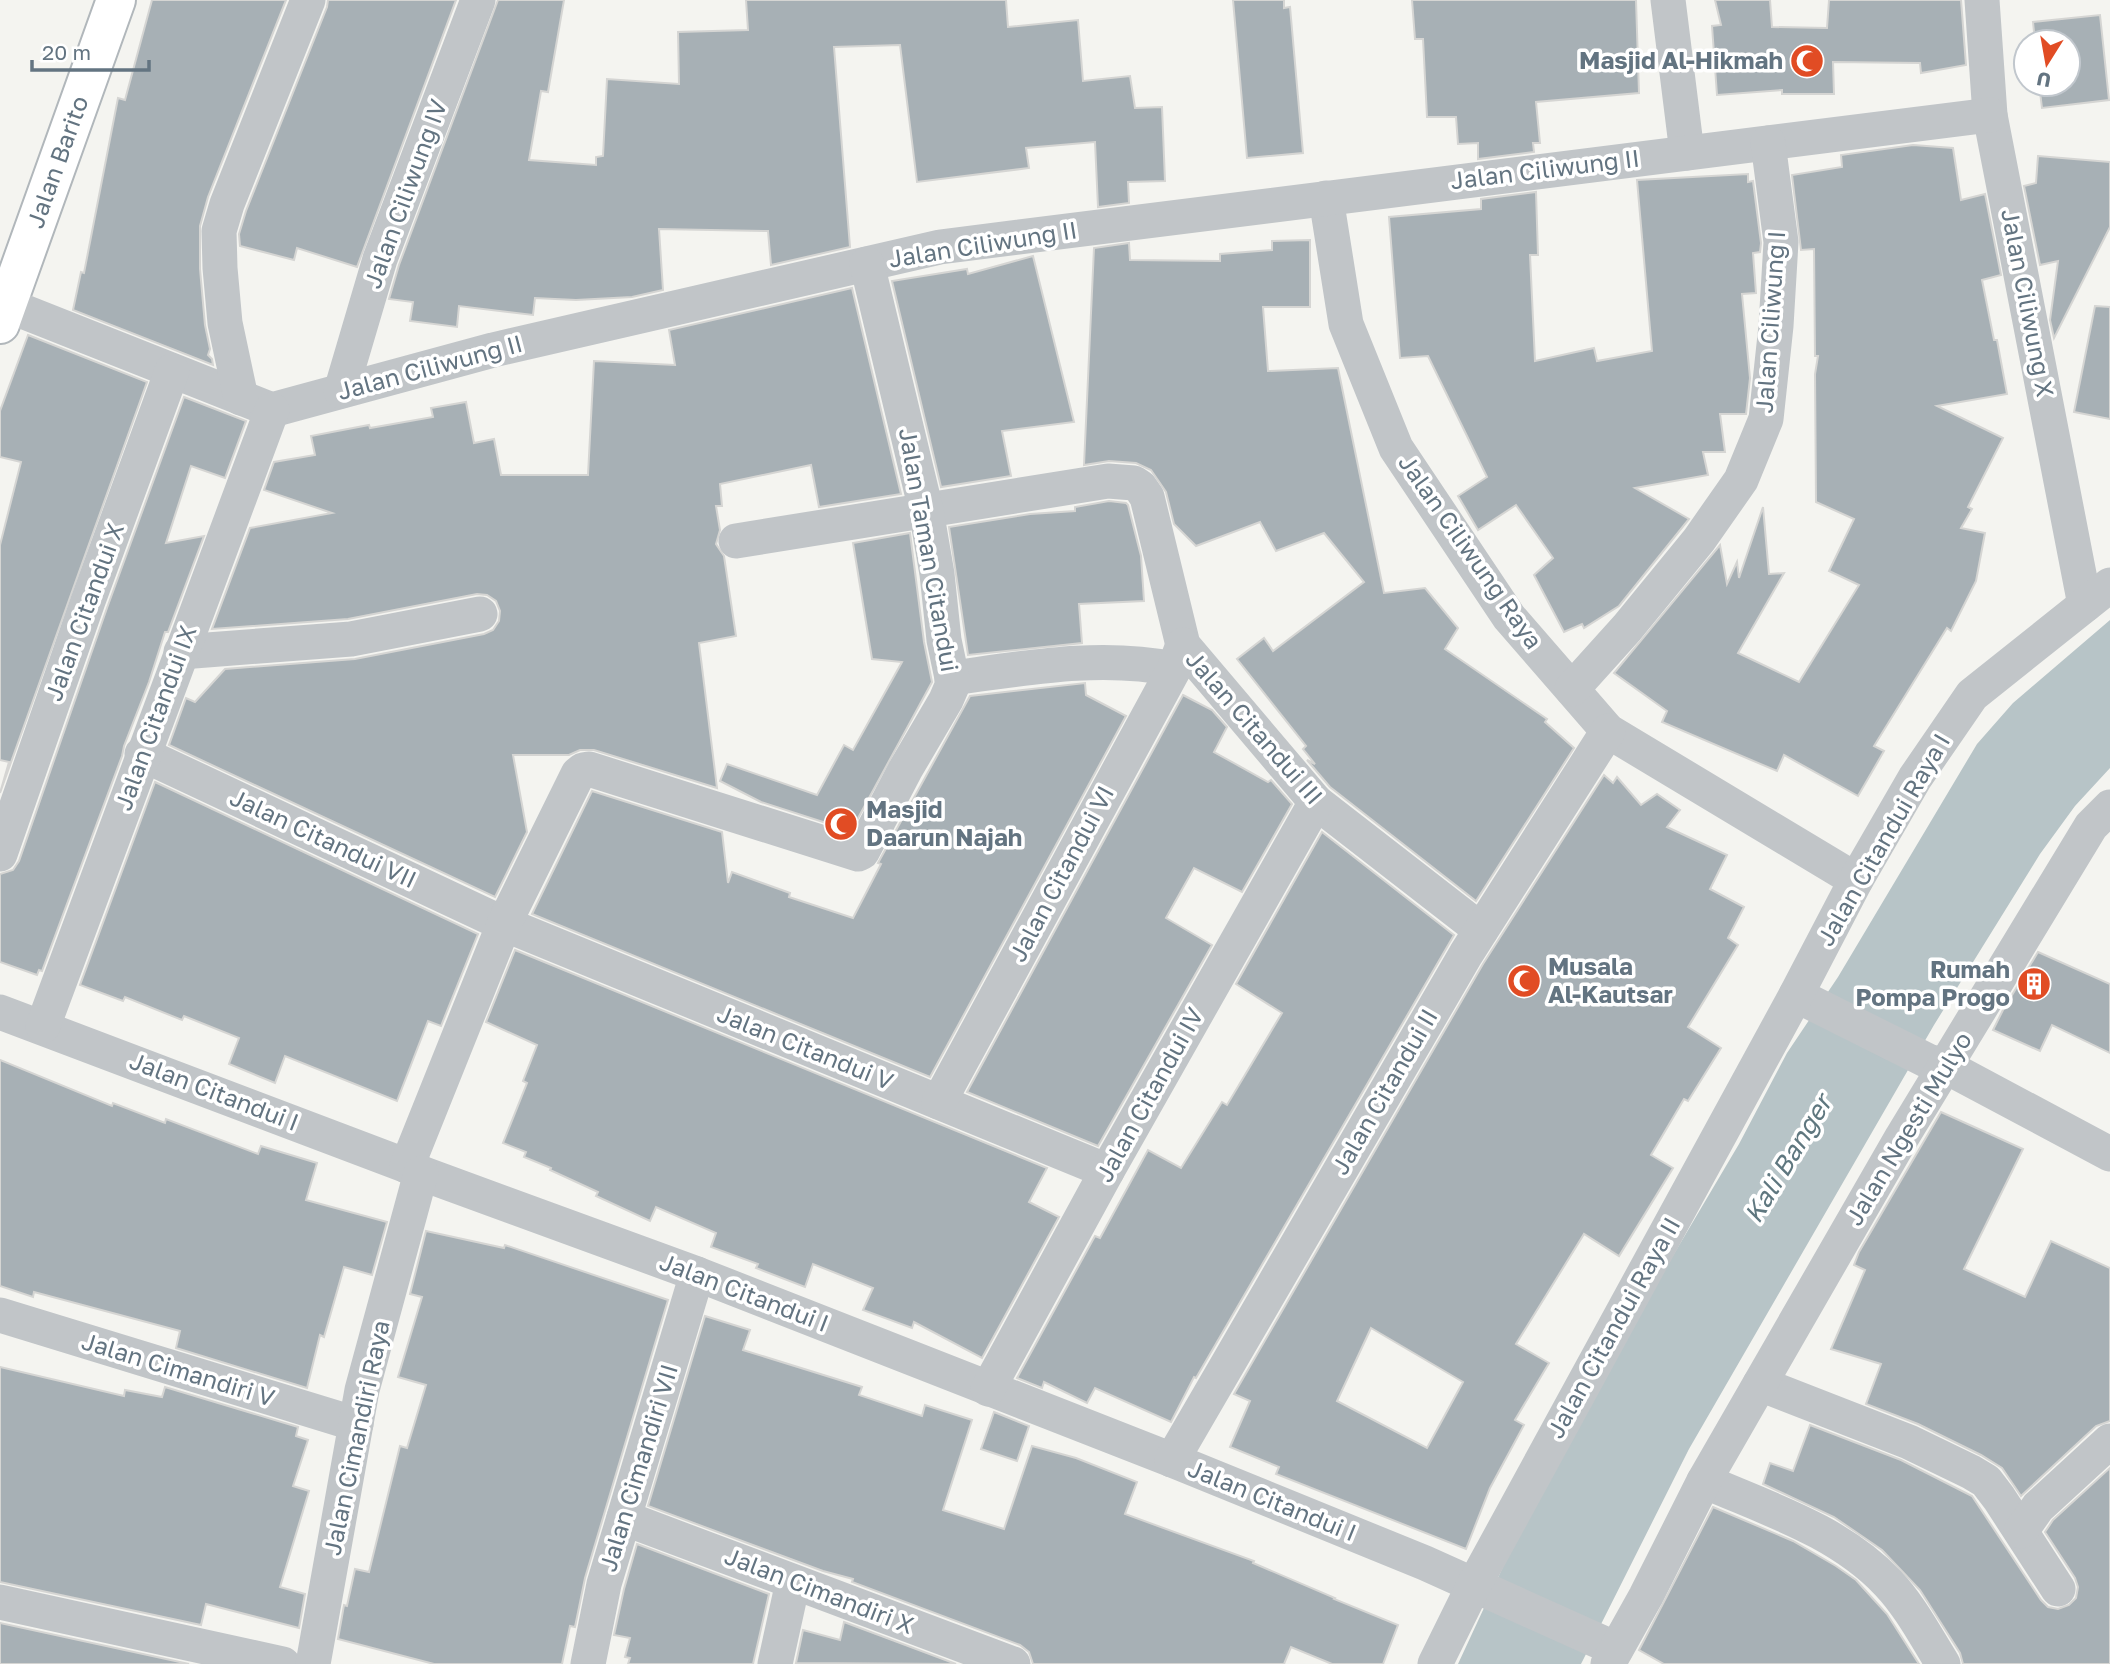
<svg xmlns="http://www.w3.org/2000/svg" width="2110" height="1664" font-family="'Golos Text',sans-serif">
	<rect width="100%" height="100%" fill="#f4f4f0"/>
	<path fill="#b7c4c7" d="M2110 620V768L2075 806 2040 854 1934 1025 1689 1449 1581 1664H1458L1528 1513 1597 1384 1739 1144 1787 1053 1838 977 1977 744 2013 703Z"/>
	<g fill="#a7b0b5" stroke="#d5d5d3" stroke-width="2" fill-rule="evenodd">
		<path d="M152 0H286L208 197 200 226V269L205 325 210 349 208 355 212 359 213 365 73 310 81 272 84 273 118 98 125 100Z"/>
		<path d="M328 0H456L357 267 297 248 294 260 240 246 239 234 246 211 327 7Z"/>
		<path d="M498 0H564L548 92 541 91 529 160 596 165V157L603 156 607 79 679 84 678 32 748 30 746 0H1006L1008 27 1078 20 1083 81 1130 76 1135 108 1162 107 1165 181 1128 182 1129 203 1098 207 1095 142 1026 148 1029 168 917 182 900 45 834 47 850 247 771 265 768 231 659 229 663 290 632 297 576 300 535 298 533 315 459 306 457 327 410 321 413 302 389 299 399 265Z"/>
		<path d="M1233 0H1284V8L1290 7 1303 153 1247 158Z"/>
		<path d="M1412 0H1636L1639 93 1536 102 1540 143H1533L1534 152 1478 159V143L1458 144 1456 117H1427L1423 39H1415Z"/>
		<path d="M1715 0H1770L1772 27 1827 28 1829 0H1961L1966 65 1921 73 1920 63 1833 62 1834 94H1782V90L1717 95 1712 26 1721 25Z"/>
		<path d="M2100 15 2109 100 2042 108 2039 84H2068V42H2035L2033 22Z"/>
		<path d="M1913 145 1953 148 1961 200 1985 194 2001 275 1982 280 1994 340H1997L2007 394 1937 406 2003 438 1968 507 1972 509 1961 528 1985 533 1976 581 1951 631 1947 628 1874 746 1884 751 1858 796 1784 755 1777 771 1662 722 1667 711 1614 673 1720 545 1727 584 1737 562 1739 578 1763 507 1769 574 1784 573 1738 653 1799 682 1859 585 1829 571 1854 519 1816 502 1815 374 1818 356H1815L1814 249 1801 250 1792 175 1842 167 1841 155Z"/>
		<path d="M2038 156 2110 162V227L2054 338 2050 320 2058 261 2040 265 2024 186 2036 183Z"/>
		<path d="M1748 174V182L1753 181 1761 243 1760 252 1753 253 1756 293 1742 294 1750 378 1746 414H1720L1725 452H1703L1708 475 1635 488 1689 519 1619 606 1584 628 1582 624 1564 632 1534 575 1553 558 1516 505 1478 530 1458 496 1487 477 1428 356 1400 358 1389 217 1481 209V199L1536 192 1538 255H1530L1535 361 1594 348 1597 361 1652 351 1637 180Z"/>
		<path d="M1310 240V307H1263L1268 371 1338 368 1384 593 1425 588 1458 628 1445 649 1547 719 1545 722 1574 748 1476 901 1330 787 1307 760 1315 764 1303 749 1306 746 1237 659 1264 638 1273 651 1364 582 1324 533 1276 551 1260 522 1196 546 1174 524 1166 492 1151 470 1136 463 1109 461 1084 465 1094 248 1129 243 1130 260 1220 261V254L1272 250V241Z"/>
		<path d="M1033 256 1074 422 1002 431 1011 476 941 487 892 281 967 269 968 274Z"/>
		<path d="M852 288 901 494 819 507 811 465 720 484 722 506H716L720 530 716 544 724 556 736 636 699 643 717 788 594 750H580L569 755H513L527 832 495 897 169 745 186 698 195 702 225 669 355 659 484 634 493 630 499 621 500 611 496 601 487 595 477 594 348 619 212 629 250 528 332 513 264 490 274 462 315 455 311 436 369 425 370 428 433 417 431 408 466 402 474 443 494 439 501 475H588L594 361 675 365 669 330Z"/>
		<path d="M2095 306 2110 307V419L2074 412Z"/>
		<path d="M28 335 147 382 0 793 9 762 0 760V545L21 462 0 457V411Z"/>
		<path d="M184 397 246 421 225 478 191 466 166 543 204 536 168 632H165L149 682 124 746 122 756 42 971 39 970 37 975 0 962V874L13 870 19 861 107 608Z"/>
		<path d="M1109 501 1126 503 1128 505 1141 556 1144 601 1079 604 1082 643 968 655 949 527 1030 514 1075 511V507Z"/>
		<path d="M910 533 924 642 932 682 851 831 761 802 720 781 727 764 817 795 844 745 853 750 902 662 872 659 853 543Z"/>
		<path d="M1085 683 1086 695 1126 716 930 1077 532 914 592 791 722 832 728 883 732 872 790 893 789 897 853 918 881 864 878 863 970 696Z"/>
		<path d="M1183 695 1212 710 1227 727 1214 752 1268 782 1271 780 1292 804 1242 892 1194 868 1166 918 1212 945 1098 1146 967 1092Z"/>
		<path d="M1604 775 1613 783 1617 777 1641 805 1657 794 1680 810 1667 827 1727 855 1710 889 1744 907 1728 938 1738 945 1688 1027 1721 1048 1688 1101 1684 1099 1651 1155 1673 1168 1619 1256 1584 1234 1516 1344 1549 1363 1515 1420 1524 1425 1490 1488 1466 1549 1276 1474 1279 1467 1230 1447 1250 1401 1234 1394 1483 964ZM1371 1328 1463 1382 1427 1448 1337 1401Z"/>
		<path d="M155 782 478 934 441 1026 428 1021 397 1101 285 1056 275 1083 229 1064 239 1038 184 1016 182 1020 125 997 123 1001 80 985Z"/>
		<path d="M1322 832 1454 935 1196 1378 1194 1377 1171 1422 1095 1388 1087 1403 1044 1382 1042 1388 1017 1378 1095 1236 1100 1238 1148 1150 1181 1168 1222 1102 1227 1105 1282 1013 1236 984Z"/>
		<path d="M515 950 1047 1168 1029 1202 1059 1217 982 1358 914 1322 912 1328 863 1310 873 1288 813 1264 805 1287 756 1268 758 1264 711 1247 716 1233 656 1207 650 1221 596 1196 598 1192 550 1170 551 1168 524 1157 526 1152 503 1143 527 1083 523 1081 537 1045 486 1022Z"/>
		<path d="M2038 952 2110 984V1053L2052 1025 2040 1051 1993 1030 2003 1010Z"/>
		<path d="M0 1060 112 1106 113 1103 165 1123 166 1119 258 1154 261 1146 317 1163 306 1200 387 1222 372 1275 344 1267 324 1337 320 1335 307 1388 176 1348 180 1331 34 1292 33 1297 0 1286Z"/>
		<path d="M1941 1112 2023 1149 1964 1269 2025 1297 2051 1241 2110 1268V1421L2096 1426 2021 1496 2002 1468 1981 1455 1918 1424 1866 1404 1881 1364 1831 1349 1865 1270 1854 1265 1859 1252Z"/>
		<path d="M426 1231 504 1248 505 1245 668 1300 585 1578 575 1627 570 1626 562 1664H434L338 1639 344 1605 347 1606 355 1569 369 1572 400 1446 407 1448 426 1385 398 1377 422 1297 410 1294Z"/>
		<path d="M705 1316 750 1330 743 1350 862 1387 859 1395 922 1416 925 1405 972 1420 943 1510 1004 1529 1032 1446 1076 1458 1137 1482 1125 1514 1254 1561 1253 1563 1335 1598 1334 1599 1398 1625 1383 1664H1332L1291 1647 1284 1664H1033L1029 1652 1020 1645 852 1582 853 1579 823 1571 648 1506Z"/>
		<path d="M0 1367 124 1396 125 1390 162 1397 165 1387 298 1427 296 1436 308 1440 293 1486 309 1491 280 1587 305 1594 299 1628 206 1604 201 1625 0 1582Z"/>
		<path d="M994 1412 1029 1426 1017 1461 981 1449Z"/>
		<path d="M1810 1425 1901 1460 1972 1496 2041 1600 2048 1607 2058 1609 2069 1605 2076 1598 2078 1587 2075 1578 2045 1532 2053 1520 2110 1468V1664H1963L1960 1653 1920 1590 1882 1550 1834 1517 1763 1484 1770 1463 1793 1471Z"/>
		<path d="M1713 1507 1793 1541 1836 1566 1856 1580 1887 1614 1919 1664H1664L1639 1650Z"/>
		<path d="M637 1544 769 1594 753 1664H628L630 1658 625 1657 630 1638 614 1635 624 1589Z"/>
		<path d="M844 1622 956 1664 796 1663 803 1630 840 1640Z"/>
		<path d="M0 1623 189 1664H0Z"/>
	</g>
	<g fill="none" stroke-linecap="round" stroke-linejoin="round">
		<g stroke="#b1b7bb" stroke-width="42">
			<g id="secondary">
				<path id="s1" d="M0 324 116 0"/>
			</g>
		</g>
		<g stroke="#c1c5c8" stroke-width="35">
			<path d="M1668 0 1687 153"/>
			<path d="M1982 0 1990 115 2085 605"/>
			<path d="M1326 198 1346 324 1396 448 1509 617 1608 731 1856 880"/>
			<path d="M7 305 272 410 493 350 940 247 1990 115"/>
			<path d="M341 391 380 259 478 0"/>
			<path d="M241 398 225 323 220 268 219 231 227 204 308 0"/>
			<path d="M736 541 1108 481 1134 483 1140 487 1147 497 1183 645 1316 802 1481 930"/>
			<path d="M181 652 351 639 480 614"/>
			<path d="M952 678C1026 668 1100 654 1174 669"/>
			<path d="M1572 689 1627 628 1699 540 1741 480 1766 419 1776 326 1781 242 1768 143"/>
			<path d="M142 754 504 924 1107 1171"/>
			<path d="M0 854 88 601 172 371"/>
			<path d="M1796 995 1928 1061 1945 1066 2110 1154"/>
			<path d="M0 1012 407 1166 421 1173 697 1274 1172 1460 1425 1563 1616 1649"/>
			<path d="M43 1026 272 410"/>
			<path d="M939 1102 1174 669 1183 645"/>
			<path d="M407 1166 504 924 578 774 583 770 589 769 858 854 862 852 905 770 946 700 952 686V678L944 640 937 574 926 510 867 264"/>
			<path d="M0 1315 356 1424"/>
			<path d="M1760 1384 1909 1442 1971 1472 1986 1481 1999 1498 2058 1589"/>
			<path d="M988 1389 1107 1171 1316 802"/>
			<path d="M1172 1460 1466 954 1608 731"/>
			<path d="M1704 1481C1768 1509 1839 1531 1888 1583 1910 1606 1926 1637 1943 1664"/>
			<path d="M624 1518 1013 1664"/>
			<path d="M2021 1531 2038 1507 2110 1441"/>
			<path d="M0 1602 283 1664"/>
			<path d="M313 1664 362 1390 421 1173"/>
			<path d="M588 1664 604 1584 697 1274"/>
			<path d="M775 1664 793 1582"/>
			<path d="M1435 1664 1474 1585 1796 995 1856 880 1915 778 1972 695 2110 585"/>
			<path d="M1608 1664 1646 1596 1704 1481 1902 1137 2091 826 2110 807"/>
		</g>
		<use href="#secondary" stroke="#fff" stroke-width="38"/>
	</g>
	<defs>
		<g id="mosque-disc" transform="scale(1.75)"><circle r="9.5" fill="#e14c24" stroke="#fff"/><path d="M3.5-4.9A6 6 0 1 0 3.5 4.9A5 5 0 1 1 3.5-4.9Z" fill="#fff"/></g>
		<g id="building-disc" transform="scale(1.75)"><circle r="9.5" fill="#e14c24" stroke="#fff"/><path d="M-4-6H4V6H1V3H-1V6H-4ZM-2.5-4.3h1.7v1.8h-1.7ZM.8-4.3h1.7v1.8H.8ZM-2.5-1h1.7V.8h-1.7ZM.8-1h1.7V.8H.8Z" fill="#fff"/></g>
	</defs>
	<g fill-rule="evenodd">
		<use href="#mosque-disc" x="1807" y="61"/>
		<use href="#mosque-disc" x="841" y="824"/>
		<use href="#mosque-disc" x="1524" y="981"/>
		<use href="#building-disc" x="2034" y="984"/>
	</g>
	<g text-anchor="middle" stroke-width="7" stroke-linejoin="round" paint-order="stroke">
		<g font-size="24" font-weight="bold" fill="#637481" stroke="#fff" text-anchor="end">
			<text x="1783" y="69">Masjid Al-Hikmah</text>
			<text x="866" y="818" text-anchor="start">Masjid<tspan x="866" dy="28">Daarun Najah</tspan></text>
			<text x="1548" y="975" text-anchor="start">Musala<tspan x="1548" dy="28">Al-Kautsar</tspan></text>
			<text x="2010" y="978">Rumah<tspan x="2010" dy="28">Pompa Progo</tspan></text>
		</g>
		<g font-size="24" fill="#637481" stroke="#fff">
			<text dy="8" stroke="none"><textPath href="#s1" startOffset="172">Jalan Barito</textPath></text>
			<text transform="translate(1545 170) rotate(-7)" y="8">Jalan Ciliwung II</text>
			<text transform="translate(406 194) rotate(-70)" y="8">Jalan Ciliwung IV</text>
			<text transform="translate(983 245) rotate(-9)" y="8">Jalan Ciliwung II</text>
			<text transform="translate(2027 303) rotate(79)" y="8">Jalan Ciliwung X</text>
			<text transform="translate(1771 322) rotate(-86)" y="8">Jalan Ciliwung I</text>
			<text transform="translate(430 368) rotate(-15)" y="8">Jalan Ciliwung II</text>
			<text transform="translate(928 550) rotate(80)" y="8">Jalan Taman Citandui</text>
			<text transform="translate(1470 552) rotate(55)" y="8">Jalan Ciliwung Raya</text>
			<text transform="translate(85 612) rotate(-70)" y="8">Jalan Citandui X</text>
			<text transform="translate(156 718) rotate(-70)" y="8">Jalan Citandui IX</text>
			<text transform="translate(1254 728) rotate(49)" y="8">Jalan Citandui III</text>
			<text transform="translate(323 839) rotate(25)" y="8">Jalan Citandui VII</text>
			<text transform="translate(1884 840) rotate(-60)" y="8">Jalan Citandui Raya I</text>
			<text transform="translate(1062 874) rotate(-62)" y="8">Jalan Citandui VI</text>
			<text transform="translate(805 1048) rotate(22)" y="8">Jalan Citandui V</text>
			<text transform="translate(214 1092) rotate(21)" y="8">Jalan Citandui I</text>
			<text transform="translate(1385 1092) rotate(-60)" y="8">Jalan Citandui II</text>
			<text transform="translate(1150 1095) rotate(-61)" y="8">Jalan Citandui IV</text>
			<text transform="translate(1909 1129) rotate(-59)" y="8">Jalan Ngesti Mulyo</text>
			<text transform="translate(744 1293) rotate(21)" y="8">Jalan Citandui I</text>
			<text transform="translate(1614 1328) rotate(-61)" y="8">Jalan Citandui Raya II</text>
			<text transform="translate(178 1370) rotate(17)" y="8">Jalan Cimandiri V</text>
			<text transform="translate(357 1438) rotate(-78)" y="8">Jalan Cimandiri Raya</text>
			<text transform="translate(639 1468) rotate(-73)" y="8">Jalan Cimandiri VII</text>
			<text transform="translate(1272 1501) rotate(22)" y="8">Jalan Citandui I</text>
			<text transform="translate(819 1591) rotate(21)" y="8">Jalan Cimandiri X</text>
		</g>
		<g font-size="26" font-style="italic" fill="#5f777f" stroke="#fff">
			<text transform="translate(1788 1159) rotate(-59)" y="9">Kali Banger</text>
		</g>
	</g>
	<g transform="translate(2047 63) rotate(191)"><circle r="33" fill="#ffffff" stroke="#c1c7cd" stroke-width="2"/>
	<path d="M0-5L12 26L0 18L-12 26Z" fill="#e14c24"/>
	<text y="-10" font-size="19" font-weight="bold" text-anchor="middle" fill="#637481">U</text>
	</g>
	<path d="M32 60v10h117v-10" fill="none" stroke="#637481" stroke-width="3.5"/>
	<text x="42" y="60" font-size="21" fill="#637481" stroke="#ffffff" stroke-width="5" paint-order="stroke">20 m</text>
</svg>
